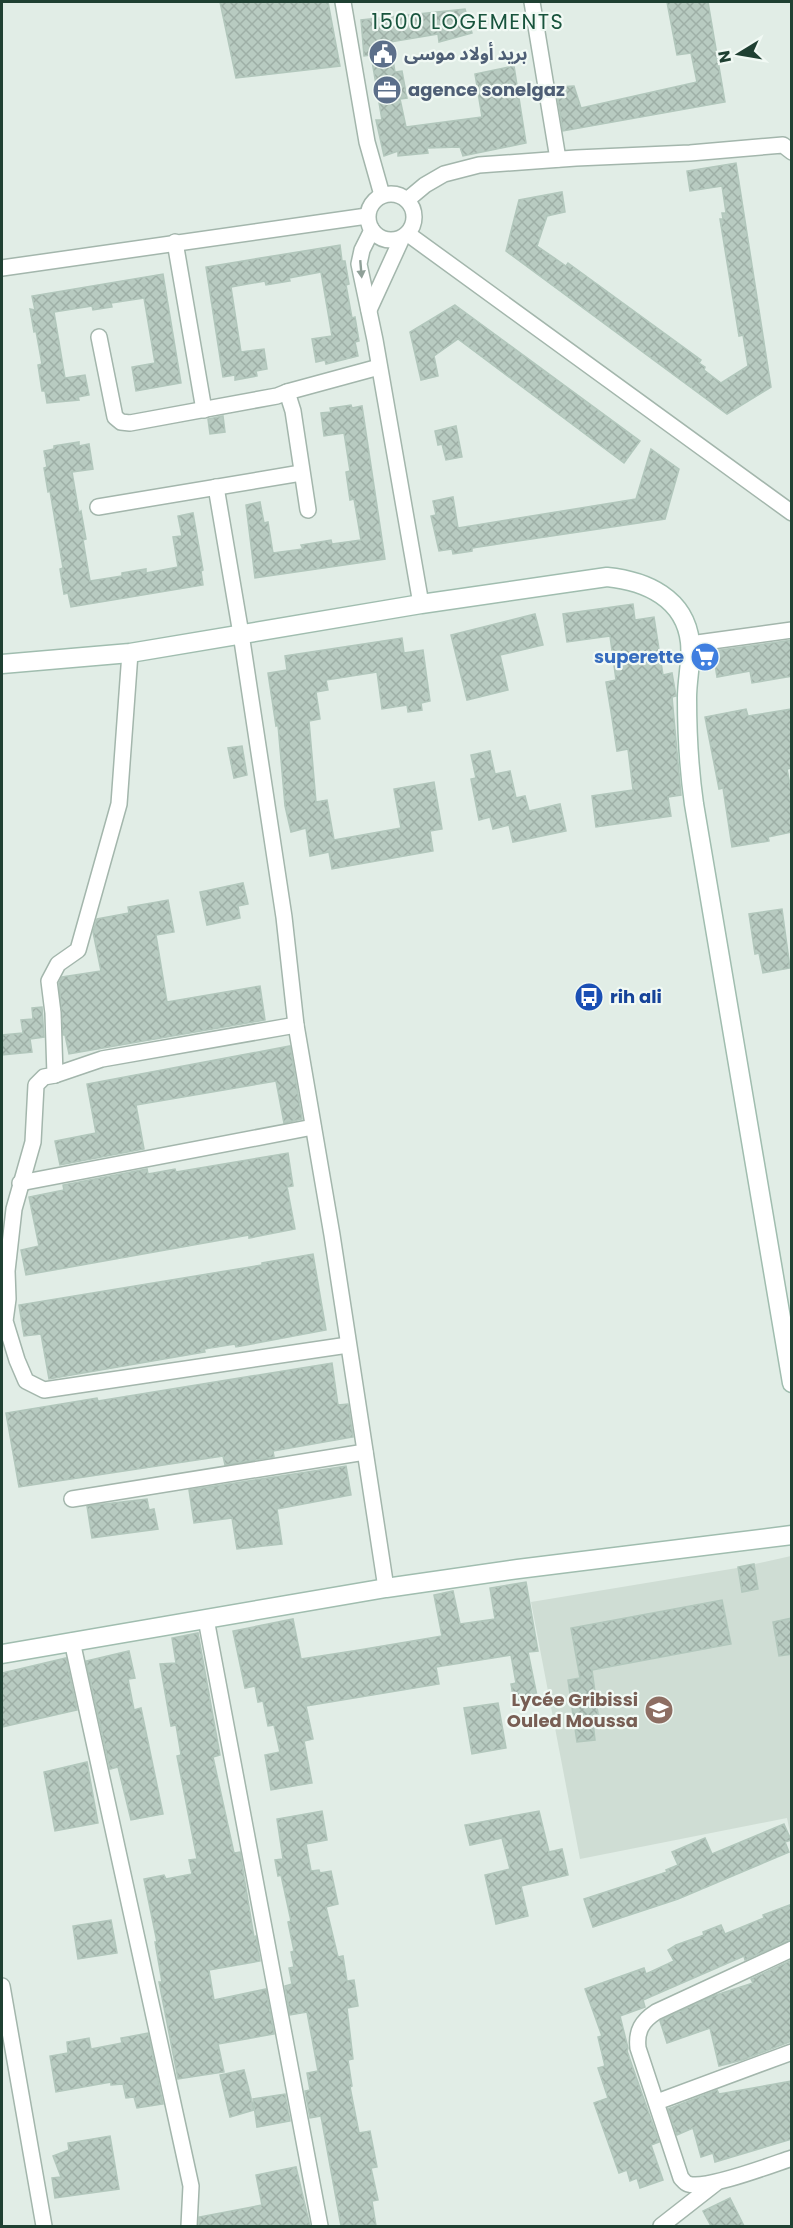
<svg xmlns="http://www.w3.org/2000/svg" width="793" height="2228" font-family="Poppins,'Noto Sans Arabic',sans-serif">
	<defs>
		<pattern id="building-cross-hatch" width="8" height="8" patternUnits="userSpaceOnUse" patternTransform="scale(1.5)"><rect width="8" height="8" fill="#b8cbc1"/><path d="M0 0l8 8M0 8l8-8" fill="none" stroke="#9eafa6"/></pattern>
	</defs>
	<rect width="100%" height="100%" fill="#e1ede6"/>
	<path fill="#cfddd4" d="M791 1556V1837L787 1818 580 1859 531 1602 737 1568Z"/>
	<g fill="url(#building-cross-hatch)" stroke="#b2c7bc" stroke-width="1.5">
		<path d="M220 2H328L340 66 236 78Z"/>
		<path d="M667 2H708L725 102 563 131 556 87 574 86 581 108 697 82 691 53 677 55Z"/>
		<path d="M465 9 472 33 439 42 438 34 390 42 395 72 402 71 407 98 400 99 406 127 482 117 475 74 514 66 526 143 463 156 460 147 427 148 428 153 398 156V151L384 156 376 120H382L371 55 364 56 361 20Z"/>
		<path d="M736 163 771 387 727 414 506 251 519 200 562 192 565 212 547 216 537 246 566 266 568 263 701 360 699 363 705 367 704 370 721 383 748 366 743 335 739 336 720 219H723L722 213H726L722 186 690 191 687 171Z"/>
		<path d="M340 245 342 261H345L349 284 346 285 352 318 355 317 359 341 355 342 358 356 326 364 325 360 316 362 312 339 332 336 321 272 289 278 290 281 266 285 265 281 231 287 241 352 264 349 267 369 256 371 257 376 235 380V375L223 377 206 267Z"/>
		<path d="M163 274 181 383 136 391 132 367 155 363 144 298 111 303 112 307 93 310 92 306 54 312 65 378 85 375 89 395 78 397 79 400 47 403 45 391H42L38 365 42 364 36 331 34 332 30 309 35 310 32 296Z"/>
		<path d="M455 305 640 441 624 463 458 339 434 356 438 376 421 380 410 332Z"/>
		<path d="M351 405 352 408 362 406 385 559 255 578 246 505 260 502 264 523 268 522 273 553 303 549 301 545 331 540 332 544 361 540 354 499 350 500 346 472 350 471 344 433 324 436 321 413 331 412 330 408Z"/>
		<path d="M223 416 225 432 210 434 208 419Z"/>
		<path d="M456 426 462 457 446 460 442 444 438 445 435 431Z"/>
		<path d="M79 442V446L89 444 93 469 72 472 79 513 81 511 86 539 83 540 90 581 122 576V573L146 569V573L178 567 173 537 182 536 178 516 193 513 203 570 201 571 203 585 71 607 68 593 64 594 60 569 63 568 50 491 48 492 44 468 47 467 44 451 54 449V446Z"/>
		<path d="M651 449 679 469 665 519 472 548V551L453 554 452 549 439 551 431 516 436 515 433 501 453 497 458 528 636 499Z"/>
		<path d="M633 604 635 620 654 617 663 675 672 673 676 696 672 697 681 795 668 797 671 816 596 827 592 796 633 790 628 749 617 751 611 712 606 682 616 680 610 636 567 642 563 614Z"/>
		<path d="M535 614 543 645 500 655 508 690 467 700 451 635Z"/>
		<path d="M402 638 404 653 423 650 430 701 421 703 422 710 408 712 407 705 382 709 377 672 326 680 328 690 316 692 320 719 309 721 316 802 327 800 334 840 401 828 394 789 434 782 442 829 430 831 433 851 332 869 329 852 310 856 306 828 291 832 285 806 278 725 276 726 268 673 287 670 285 656Z"/>
		<path d="M792 640V676L752 683 750 671 717 677 713 651Z"/>
		<path d="M746 709 748 716 792 709V768L787 769 792 796V832L768 837 769 841 732 847 723 788 719 789 705 717Z"/>
		<path d="M242 746 247 775 234 778 228 748Z"/>
		<path d="M490 751 495 774 510 771 516 798 525 796 529 811 560 804 566 831 513 842 509 825 493 829 490 817 479 820 471 779 476 778 471 755Z"/>
		<path d="M243 883 248 904 238 906 240 918 207 925 200 892Z"/>
		<path d="M168 900 174 932 156 935 167 1002 260 986 265 1020 69 1054 65 1035H63L59 983 62 977 101 971 93 932 97 919 129 913 128 907Z"/>
		<path d="M782 909 790 968 763 973 759 953 755 954 749 914Z"/>
		<path d="M42 1007 44 1037 30 1039 32 1052 2 1055V1035L23 1033 21 1020 33 1019 32 1008Z"/>
		<path d="M290 1046 302 1119 284 1123 276 1081 136 1105 144 1149 60 1165 55 1141 96 1133 87 1084Z"/>
		<path d="M288 1153 293 1186 287 1187 295 1229 249 1238V1235L26 1275 21 1250 39 1246 29 1197 64 1190 63 1185 147 1169 148 1174 175 1169 176 1172Z"/>
		<path d="M313 1254 326 1330 236 1347 235 1344 204 1349 205 1352 49 1379 41 1334 24 1336 19 1305 262 1265V1263Z"/>
		<path d="M332 1363 338 1405 348 1404 353 1437 273 1451 274 1457 225 1465 223 1456 19 1487 6 1413 97 1398 98 1401Z"/>
		<path d="M346 1466 351 1495 277 1509 282 1544 237 1549 232 1518 194 1523 189 1490Z"/>
		<path d="M147 1499 149 1510 154 1509 158 1529 92 1538 87 1506Z"/>
		<path d="M754 1564 758 1589 742 1592 738 1567Z"/>
		<path d="M526 1582 538 1651 528 1652 537 1696 514 1701 511 1684 516 1683 511 1655 436 1667 439 1684 306 1706 313 1739 304 1741 312 1783 271 1790 265 1755 280 1752 274 1725 268 1726 263 1701 258 1702 255 1686 245 1688 233 1631 293 1619 301 1659 359 1650 442 1636 434 1595 453 1591 460 1624 495 1619 490 1588Z"/>
		<path d="M722 1600 731 1644 592 1670 599 1721 593 1722 595 1740 577 1742 568 1680 580 1678 571 1628Z"/>
		<path d="M792 1618V1654L779 1656 773 1622Z"/>
		<path d="M198 1633 220 1755 213 1757 234 1853 240 1852 254 1937 256 1936 260 1961 209 1970 214 2000 266 1989 274 2034 218 2044 224 2072 178 2079 159 1982H162L155 1942H157L144 1879 164 1875 166 1879 192 1874 189 1860 197 1859 177 1756 181 1755 176 1725 171 1726 160 1664 176 1663 172 1638Z"/>
		<path d="M129 1651 135 1678 128 1679 134 1710 141 1708 163 1814 131 1820 118 1767 110 1769 86 1661Z"/>
		<path d="M66 1658 77 1710 2 1727V1673Z"/>
		<path d="M498 1703 506 1748 472 1754 464 1708Z"/>
		<path d="M87 1762 98 1823 55 1831 44 1772Z"/>
		<path d="M322 1811 327 1840 306 1844 311 1871 319 1870 320 1873 331 1871 338 1904 326 1907 338 1957 343 1956 347 1981 354 1980 358 2006 347 2008 353 2059 348 2060 352 2086 350 2087 359 2133 370 2131 377 2167 371 2168 378 2200 372 2201 376 2226H341L321 2116 310 2118 305 2091 310 2090 307 2073 318 2071 307 2012 290 2015 285 1986 292 1984 289 1968 294 1967 291 1952 294 1951 288 1922 291 1921 281 1875 278 1876 275 1860 283 1859 277 1819Z"/>
		<path d="M539 1811 549 1852 562 1849 568 1875 521 1886 528 1916 496 1924 485 1875 510 1869 502 1838 470 1845 465 1825Z"/>
		<path d="M784 1824 791 1840 785 1842 789 1852 678 1899 593 1927 584 1899 667 1872 666 1870 678 1865 672 1852 705 1838 712 1854Z"/>
		<path d="M792 1904V1939L745 1960 744 1956 643 2000 645 2007 620 2016 628 2048 627 2051 659 2142 651 2145 663 2180 640 2188 637 2178 630 2181 627 2170 619 2173 594 2103 608 2098 598 2068 605 2066 598 2037 602 2036 585 1989 644 1968 646 1974 674 1961 668 1950 676 1945 704 1935 703 1932 721 1925 725 1934 764 1918 763 1915Z"/>
		<path d="M111 1920 117 1953 78 1959 73 1926Z"/>
		<path d="M792 1960V2041L742 2060 719 2066 710 2028 667 2043 660 2021 661 2020 713 1996 753 1983 751 1979Z"/>
		<path d="M148 2033 163 2104 137 2108 134 2097 126 2098 123 2084 111 2085V2082L56 2092 50 2056 68 2053 67 2042 89 2038 91 2049 122 2043 121 2038Z"/>
		<path d="M244 2070 254 2110 230 2117 220 2075Z"/>
		<path d="M792 2081V2139L715 2162 713 2153 701 2157 693 2128 677 2135 668 2109 717 2090 719 2094Z"/>
		<path d="M285 2094 290 2121 257 2127 253 2099Z"/>
		<path d="M110 2136 119 2189 55 2198 52 2178 61 2177 53 2156 69 2150 68 2143Z"/>
		<path d="M296 2167 310 2226H199V2217L262 2205 256 2175Z"/>
		<path d="M730 2198 744 2226H711L703 2211Z"/>
	</g>
	<g fill="none" stroke-linecap="round" stroke-linejoin="round">
		<g stroke="#a3b6ac" stroke-width="18">
			<g id="street">
				<path d="M343 2 367 142 382 195"/>
				<path d="M532 2 558 159"/>
				<circle cx="391" cy="217" r="23"/>
				<path d="M407 200 425 185 444 174 479 165 576 158 690 153 783 145 792 152"/>
				<path d="M372 230 362 250 359 264 375 340 421 604"/>
				<path d="M408 234 792 513"/>
				<path d="M175 242 204 410"/>
				<path d="M2 268 367 216"/>
				<path d="M369 310 402 238"/>
				<path d="M99 337 115 417 121 422 130 423 277 396 287 392 293 411 308 510"/>
				<path d="M287 392 379 367"/>
				<path d="M216 487 241 634 284 917 296 1025 332 1235 386 1588"/>
				<path d="M98 507 301 473"/>
				<path d="M690 644 792 630"/>
				<path d="M130 653 119 804 78 950 58 964 49 981 53 1013 55 1075 44 1077 36 1085 33 1142 14 1209 7 1271 8 1299 5 1321 17 1360 26 1381 44 1390 348 1345"/>
				<path d="M55 1075 102 1059 296 1025"/>
				<path d="M20 1183 313 1127"/>
				<path d="M72 1499 365 1452"/>
				<path d="M206 1619 320 2226"/>
				<path d="M72 1641 191 2186 189 2226"/>
				<path d="M792 1949 656 2012C642 2021 636 2031 638 2048L681 2178C683 2180 685 2183 688 2184 706 2190 771 2165 792 2158"/>
				<path d="M2 1986 44 2226"/>
				<path d="M657 2102 792 2052"/>
				<path d="M661 2226 716 2183"/>
			</g>
		</g>
		<g stroke="#a0bdaf" stroke-width="21">
			<g id="secondary">
				<path d="M2 664 130 653 421 604 607 577C646 581 685 598 690 642 692 660 687 679 687 698 687 734 689 769 694 804L792 1383"/>
				<path d="M2 1654 386 1588 518 1569 792 1535"/>
			</g>
		</g>
		<use href="#street" stroke="#fff" stroke-width="15"/>
		<use href="#secondary" stroke="#fff" stroke-width="18"/>
	</g>
	<defs><path id="oneway-solid" d="M-6-.8H1V-3.2L6.5 0L1 3.2V.8H-6Z" transform="scale(1.5)"/></defs>
	<use fill="#8fa098" href="#oneway-solid" transform="translate(361 269) rotate(85)"/>
	<defs>
		<g id="civic-disc" transform="scale(1.5)"><circle r="9.5" fill="#5c6f8a" stroke="#f1f9f4"/><path d="M-.6-6.5H3V-4.5H.6V-3L4-1V1h2V6H-6V1h2V-1L-.6-3ZM-1.2 2.5V6h2.4V2.5Z" fill="#fff"/></g>
		<g id="office-disc" transform="scale(1.5)"><circle r="9.5" fill="#5c6f8a" stroke="#f1f9f4"/><path d="M-6-3h4V-5.5h4V-3h4V5H-6ZM-1-4.5V-3h2v-1.5ZM-6 0V1H6V0Z" fill="#fff"/></g>
		<g id="supermarket-disc" transform="scale(1.5)"><circle r="9.5" fill="#3f7fe0" stroke="#f1f9f4"/><path d="M-6-5.5h2.5l.6 2H6L4.5 2H-2.5L-4.4-4H-6ZM-1.5 3.2a1.3 1.3 0 1 0 .1 0ZM3 3.2a1.3 1.3 0 1 0 .1 0Z" fill="#fff"/></g>
		<g id="bus-disc" transform="scale(1.5)"><circle r="9.5" fill="#1a4fb4" stroke="#f1f9f4"/><path d="M-5-6H5V4H4V6H2V4H-2V6H-4V4H-5ZM-3.5-4V0h7V-4ZM-3.5 1.2v1.5H-2V1.2ZM2 1.2v1.5H3.5V1.2Z" fill="#fff"/></g>
		<g id="school-disc" transform="scale(1.5)"><circle r="9.5" fill="#8d6e63" stroke="#f1f9f4"/><path d="M0-5L7-2L0 1L-7-2ZM-4 1L0 2.5L4 1V4Q0 6-4 4Z" fill="#fff"/></g>
	</defs>
	<g fill-rule="evenodd">
		<use href="#civic-disc" x="383" y="54"/>
		<use href="#office-disc" x="387" y="90"/>
		<use href="#supermarket-disc" x="705" y="657"/>
		<use href="#bus-disc" x="589" y="997"/>
		<use href="#school-disc" x="659" y="1710"/>
	</g>
	<g text-anchor="middle" stroke-width="4.5" stroke-linejoin="round" paint-order="stroke">
		<g font-size="18" font-weight="bold" fill="#4e5e75" stroke="#f1f9f4" text-anchor="start">
			<text x="404" y="60">بريد أولاد موسى</text>
			<text x="408" y="96">agence sonelgaz</text>
		</g>
		<g font-size="18" font-weight="bold" fill="#366cbe" stroke="#f1f9f4" text-anchor="end">
			<text x="684" y="663">superette</text>
		</g>
		<g font-size="18" font-weight="bold" fill="#164399" stroke="#f1f9f4" text-anchor="start">
			<text x="610" y="1003">rih ali</text>
		</g>
		<g font-size="18" font-weight="bold" fill="#785e54" stroke="#f1f9f4" text-anchor="end">
			<text x="638" y="1706">Lycée Gribissi<tspan x="638" dy="21">Ouled Moussa</tspan></text>
		</g>
		<g font-size="21" letter-spacing="1.5" fill="#18543d" stroke="#f1f9f4">
			<text x="468" y="29">1500 LOGEMENTS</text>
		</g>
	</g>
	<rect width="793" height="2228" fill="none" stroke="#1f4032" stroke-width="6"/>
	<g transform="translate(739 54) rotate(259)" stroke="#f1f9f4" stroke-width="4.5" paint-order="stroke">
	<path d="M0-4.5L10 22L0 15L-10 22Z" fill="#1f4032"/>
	<text y="-9" font-size="16" font-weight="bold" text-anchor="middle" fill="#1f4032">N</text>
	</g>
</svg>
